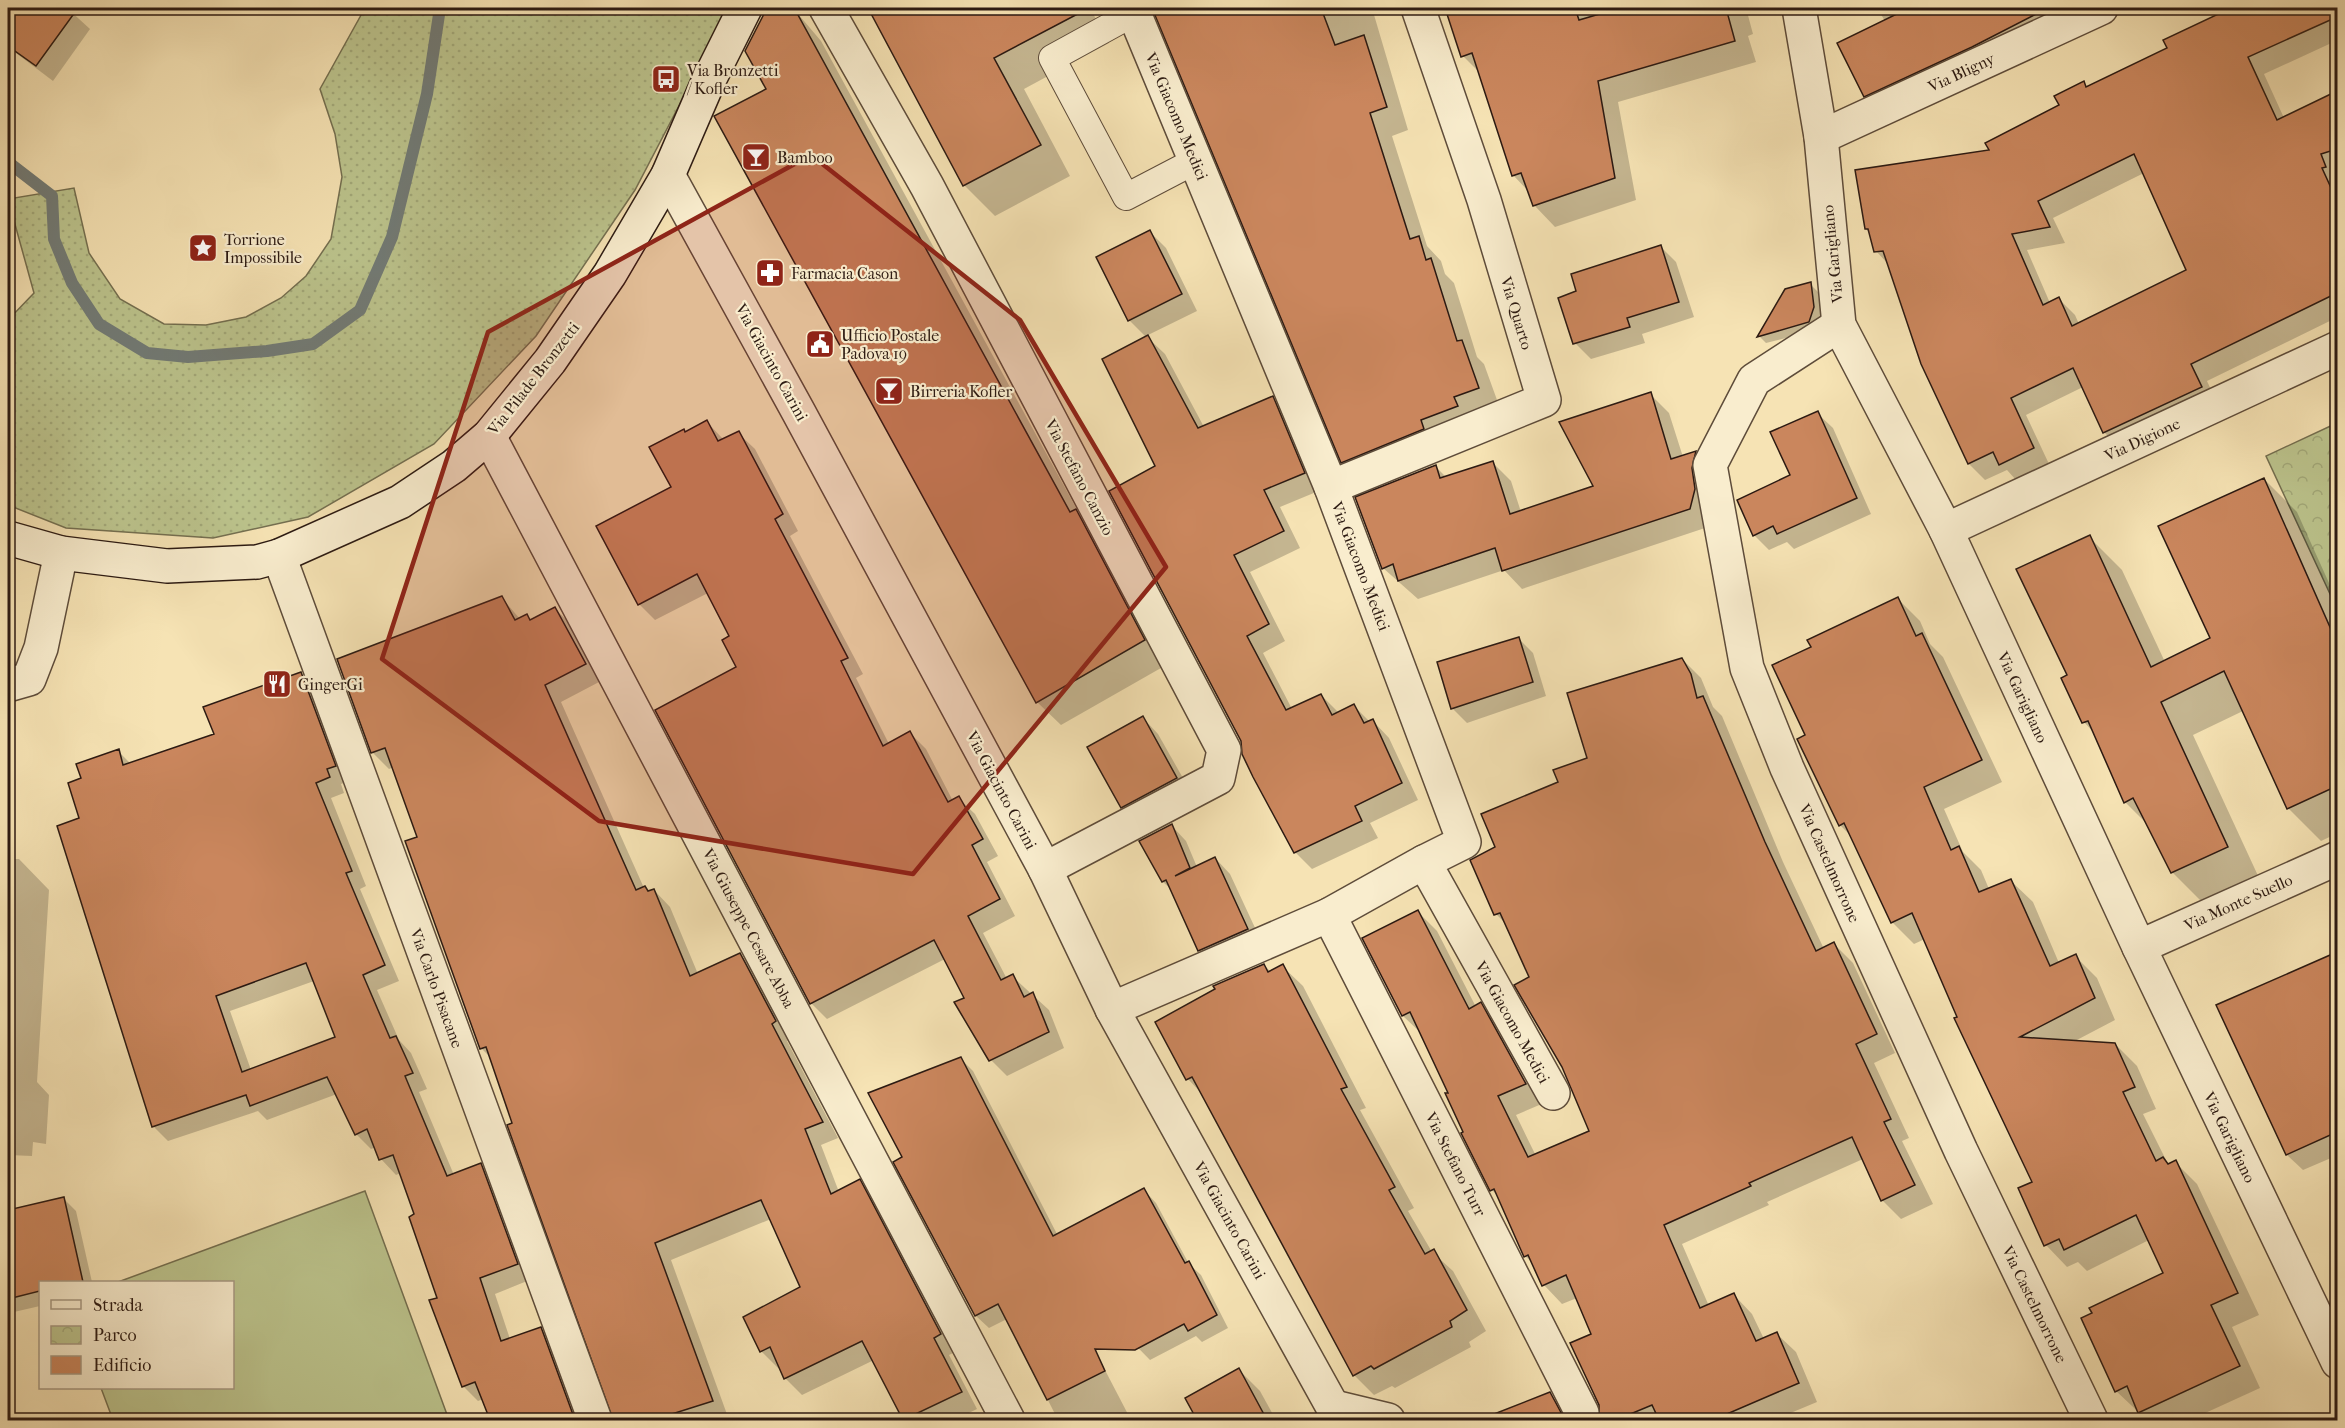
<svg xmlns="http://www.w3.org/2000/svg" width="2345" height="1428" font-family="'IM FELL French Canon',serif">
	<defs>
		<pattern id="grass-dots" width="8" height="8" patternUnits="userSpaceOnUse" patternTransform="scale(1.5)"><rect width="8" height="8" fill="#bcc48d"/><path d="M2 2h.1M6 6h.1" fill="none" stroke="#a2a879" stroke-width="1.8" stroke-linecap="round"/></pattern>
		<pattern id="park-crowns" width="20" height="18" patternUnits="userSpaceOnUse" patternTransform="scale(1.5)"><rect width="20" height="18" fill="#bcc48d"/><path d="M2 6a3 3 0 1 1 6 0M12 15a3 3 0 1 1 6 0" fill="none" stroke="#a2a879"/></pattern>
	</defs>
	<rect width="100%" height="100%" fill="#f6e3b4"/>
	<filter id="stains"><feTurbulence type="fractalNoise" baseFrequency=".00333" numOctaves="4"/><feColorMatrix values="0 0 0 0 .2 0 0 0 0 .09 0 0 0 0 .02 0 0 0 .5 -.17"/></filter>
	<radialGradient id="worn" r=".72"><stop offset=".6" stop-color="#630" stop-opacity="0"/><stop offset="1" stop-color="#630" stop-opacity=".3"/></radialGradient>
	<path fill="url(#grass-dots)" stroke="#746f50" stroke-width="1.5" d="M365 8H730L635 190 536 336 434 444 308 517 213 538 66 528 8 505V320L34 293 8 199 74 188 89 253 120 299 164 324 206 325 246 317 281 298 306 276 331 239 342 177 335 134 320 89Z"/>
	<path fill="url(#park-crowns)" stroke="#746f50" stroke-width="1.5" d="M2337 423V609L2266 456Z"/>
	<path fill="#bcc48d" stroke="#746f50" stroke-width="1.5" d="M365 1191 449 1420H113L101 1388H232V1282H118Z"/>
	<g fill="#0003" fill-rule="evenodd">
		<path d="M18 8H67L90 29 53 81 8 47V22Z"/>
		<path d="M773 8H793L821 41 1081 517 1099 535 1168 664 1061 725 1037 702 768 89V10Z"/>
		<path d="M870 8H1090L1109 43 1024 89 1070 176 995 216 964 185Z"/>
		<path d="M1154 8H1372L1408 130 1392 136 1427 246 1441 261 1445 274 1454 283 1477 357 1484 364 1501 411 1365 485 1342 462Z"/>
		<path d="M1446 8H1746L1753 34 1748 36 1756 62 1618 102 1636 200 1555 227 1534 205 1529 192 1513 175 1480 73 1463 56Z"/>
		<path d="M1877 8H2114L1884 114 1865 96 1885 21Z"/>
		<path d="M2241 8H2338V40L2264 74 2284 118 2338 91V317L2207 381 2217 403 2120 448 2104 432 2083 387 2026 415 2049 464 2016 480 2007 470 1985 480 1969 464 1922 363 1889 265 1876 251 1871 234 1866 229 2061 106 2083 83 2088 88 2169 48 2196 31ZM2144 173 2188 270 2079 324 2075 315 2059 299 2050 303 2027 250 2065 243 2053 218Z"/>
		<path d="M1150 232 1166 248 1197 311 1146 336 1165 354 1204 427 1273 398 1290 415 1321 490 1280 507 1300 548 1250 572 1285 641 1263 653 1292 709 1321 695 1339 713 1354 706 1370 722 1373 721 1389 738 1418 800 1370 823 1378 838 1312 869 1296 853 1244 753 1157 467 1147 338 1129 320Z"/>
		<path d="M1660 246 1676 262 1694 317 1642 334 1645 343 1591 359 1575 343 1578 292Z"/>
		<path d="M1810 284 1818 292 1821 316 1814 331 1766 343 1759 336Z"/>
		<path d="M1650 394 1669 413 1683 457 1696 452 1714 471 1708 527 1522 589 1504 570 1418 599 1383 568 1435 466 1446 477 1492 462 1511 481 1521 512 1595 487Z"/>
		<path d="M1817 413 1833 428 1871 514 1794 549 1787 542 1769 550 1754 535 1792 476Z"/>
		<path d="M707 422 723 439 738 433 755 449 798 531 790 536 863 674 856 678 889 744 910 733 926 749 953 801 958 798 975 814 998 856 987 862 1015 916 983 933 1007 979 1012 976 1049 1010 1064 1048 1007 1076 991 1060 966 999 945 959 827 1019 811 1003 731 637 708 593 655 620 639 604 686 433Z"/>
		<path d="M2264 479 2297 512 2338 603V833L2321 841 2288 808 2243 711 2193 735 2260 880 2205 905 2172 872 2148 825 2125 802 2095 734 2084 722 2069 676 2089 537 2122 570 2165 662 2212 639Z"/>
		<path d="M502 598 520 619 527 616 532 621 555 609 572 625 601 681 561 702 644 888 649 892 654 890 670 907 698 974 740 955 757 971 792 1038 787 1041 838 1138 821 1145 839 1192 860 1181 876 1198 957 1351 949 1355 977 1409 954 1420H904L874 1360 802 1395 786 1379 780 1366 778 1368 761 1351 802 1288 771 1219 671 1260 728 1417 716 1420H616L492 1059 481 1048 419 838 394 767 389 769 372 752Z"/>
		<path d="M1898 599 1920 621 1930 644 1943 657 2002 782 1944 809 1963 852 1981 870 1989 889 2011 881 2033 902 2059 963 2075 956 2097 978 2115 1020 2073 1042 2115 1044 2137 1066 2156 1109 2143 1114 2167 1162 2170 1165 2175 1162 2197 1184 2259 1315 2232 1327 2260 1388 2190 1420H2147L2116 1391 2165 1274 2149 1240 2087 1271 2078 1262 2067 1267 2046 1245 2034 1183 1925 939 1914 944 1892 922 1852 837 1840 825 1807 736 1812 648Z"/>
		<path d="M1518 638 1533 653 1546 696 1467 723 1452 708Z"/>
		<path d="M1682 659 1701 678 1713 707 1722 716 1783 862 1824 949 1834 944 1853 963 1895 1053 1874 1063 1909 1138 1902 1141 1933 1204 1901 1219 1882 1200 1863 1159 1767 1202 1769 1205 1682 1244 1709 1306 1734 1295 1752 1314 1764 1339 1777 1334 1796 1352 1817 1402 1774 1420H1600L1602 1413 1572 1344 1593 1335 1577 1298 1562 1304 1544 1285 1535 1265 1525 1256 1500 1198 1492 1190 1422 1034 1403 1016 1364 939 1418 912 1437 931 1476 1007 1481 1004 1499 1023 1544 1103 1516 1115 1536 1156 1591 1132 1531 977 1508 926 1496 914 1497 848 1560 782 1589 759Z"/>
		<path d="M301 674 316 689 350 781 341 784 344 793 331 798 366 886 360 889 399 981 377 990 399 1040 411 1053 427 1089 419 1092 454 1175 481 1165 496 1180 532 1279 495 1294 510 1339 541 1329 556 1344 584 1420H491L483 1399 478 1401 463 1386 416 1215 401 1173 396 1175 381 1159 376 1147 371 1149 356 1134 337 1094 267 1120 258 1111 168 1141 153 1126 81 819 82 779 118 751 131 764 216 735ZM314 981 337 1038 251 1070 230 1011Z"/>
		<path d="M1143 718 1158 734 1192 794 1138 823 1122 807Z"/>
		<path d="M1171 825 1186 841 1197 867 1215 858 1230 874 1263 945 1214 966 1199 951 1173 891 1163 882 1141 841Z"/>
		<path d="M8 859H19L49 890 37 1082 49 1095 46 1144 33 1142 32 1156 8 1155Z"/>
		<path d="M2338 953V1155L2303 1170 2287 1155 2218 1005Z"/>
		<path d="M1264 965 1271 972 1282 966 1303 986 1366 1108 1360 1110 1414 1208 1408 1211 1432 1252 1453 1271 1486 1331 1469 1342 1471 1347 1395 1388 1392 1386 1374 1395 1354 1375 1203 1095 1188 1079 1157 1023Z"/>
		<path d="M961 1059 973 1071 1058 1236 1144 1190 1156 1203 1189 1264 1201 1275 1228 1328 1202 1342 1196 1336 1150 1360 1043 1251 1131 1420H1058L1007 1319 989 1328 976 1316 904 1158Z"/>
		<path d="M64 1199 76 1211 92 1282H40V1306L14 1312 8 1306V1217Z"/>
		<path d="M1239 1370 1260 1391 1276 1420H1199L1187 1399Z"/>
		<path d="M1550 1394 1573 1420H1483Z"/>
	</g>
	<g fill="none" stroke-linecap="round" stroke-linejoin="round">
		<path stroke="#727b76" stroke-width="12" d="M8 162 52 196 54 239 72 283 99 324 147 353 188 357 267 351 313 344 360 310 392 237 427 94 440 8"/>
	</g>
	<g fill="#ca865d" stroke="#2c1a12" stroke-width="1.5" fill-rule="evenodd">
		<path d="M16 8H78L36 66 8 46V19Z"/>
		<path d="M767 8H792L798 15 1070 512 1076 509 1145 640 1036 703 714 116 766 89 745 51Z"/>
		<path d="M868 8H1089L994 58 1041 145 963 186Z"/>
		<path d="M1152 8H1321L1335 45 1364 35 1387 107 1370 113 1410 239 1419 236 1426 260 1431 258 1457 341 1462 340 1479 388 1454 397 1458 406 1421 420 1424 429 1341 463Z"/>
		<path d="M1445 8H1575L1579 20 1620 8H1726L1735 41 1598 81 1615 178 1533 206 1521 173 1512 176 1472 53 1461 57Z"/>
		<path d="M1909 8H2048L1972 47 1864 97 1837 43Z"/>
		<path d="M2231 8H2337V17L2248 57 2277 120 2337 91V149L2321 154 2326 167 2322 168 2337 201V293L2191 364 2202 387 2103 433 2073 368 2011 398 2034 448 1999 465 1993 452 1968 464 1921 364 1883 251 1874 252 1868 229H1865L1855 170 1989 150 1985 143 2059 105 2054 96 2084 81 2086 87 2167 48 2163 40ZM2134 154 2186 270 2072 326 2059 297 2043 305 2012 234 2050 227 2038 201Z"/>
		<path d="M1150 230 1182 294 1128 321 1096 257Z"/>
		<path d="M1661 245 1679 302 1627 318 1630 327 1573 344 1558 298 1576 291 1571 274Z"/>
		<path d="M1811 282 1814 307 1809 322 1757 337 1785 289Z"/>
		<path d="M1148 335 1198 428 1273 396 1305 473 1264 490 1284 531 1234 555 1269 624 1247 636 1286 710 1321 694 1332 715 1354 704 1364 723 1373 719 1402 783 1355 806 1362 821 1294 853 1253 777 1242 754 1241 741 1109 491 1155 466 1102 359Z"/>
		<path d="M1651 392 1671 459 1696 451 1692 468 1695 489 1690 509 1502 571 1495 548 1398 581 1393 564 1382 569 1355 497 1436 465 1440 478 1493 461 1510 514 1593 486 1559 422Z"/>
		<path d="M1818 411 1857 498 1777 534 1773 526 1753 536 1737 500 1790 475 1770 432Z"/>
		<path d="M707 420 718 441 739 431 783 514 775 519 848 658 841 661 883 746 910 731 948 802 959 796 983 839 972 845 1000 899 968 916 1001 980 1013 974 1024 997 1033 992 1049 1032 989 1061 954 1002 964 998 934 940 810 1004 655 710 736 667 722 640 729 636 697 574 638 605 596 526 671 487 649 447 684 429 685 432Z"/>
		<path d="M2264 478 2337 643V786L2287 809 2224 671 2161 702 2228 847 2171 873 2133 798 2124 803 2088 721 2082 723 2061 678 2067 675 2016 569 2090 535 2151 667 2210 638 2158 526Z"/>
		<path d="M502 596 515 620 527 614 530 620 555 607 586 664 545 685 636 890 645 886 648 891 654 889 690 976 740 953 776 1021 772 1024 823 1122 805 1129 831 1194 860 1179 941 1334 934 1338 962 1392 903 1420 862 1341 784 1379 770 1347 760 1352 743 1317 800 1287 761 1200 655 1243 713 1401 653 1420H613L507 1125 512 1123 486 1047 480 1049 405 841 417 837 385 748 371 753 337 659Z"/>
		<path d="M1898 597 1916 636 1922 633 1982 760 1924 787 1951 850 1959 846 1979 892 2011 879 2050 966 2076 954 2095 998 2020 1037 2115 1043 2135 1087 2123 1092 2156 1161 2163 1157 2168 1164 2176 1160 2238 1293 2211 1305 2240 1366 2138 1413 2127 1386 2115 1392 2081 1318 2092 1313 2089 1308 2163 1273 2136 1215 2064 1250 2059 1239 2044 1246 2018 1188 2032 1182 1954 1018 1957 1017 1912 913 1891 923 1844 823 1839 826 1797 739 1805 735 1772 665 1811 647 1807 640Z"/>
		<path d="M1519 637 1533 682 1451 709 1437 662Z"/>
		<path d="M1682 658 1691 674 1697 698 1703 696 1765 842 1816 951 1834 942 1877 1034 1856 1044 1891 1119 1884 1122 1915 1185 1881 1201 1852 1137 1749 1183 1751 1186 1664 1225 1700 1308 1734 1293 1756 1341 1777 1332 1799 1383 1713 1420H1659L1652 1405 1616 1420H1599V1405L1570 1343 1591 1334 1566 1275 1542 1286 1528 1255 1524 1257 1494 1189 1490 1191 1461 1133 1463 1132 1445 1093H1448L1410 1012 1402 1016 1362 938 1418 910 1469 1009 1481 1002 1526 1084 1498 1096 1528 1157 1589 1131 1562 1067 1514 985 1529 977 1500 913 1494 915 1470 860 1495 847 1481 814 1558 782 1553 770 1587 758 1567 693Z"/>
		<path d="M301 672 336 766 327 769 330 777 316 783 352 871 346 873 385 965 363 975 390 1038 396 1036 413 1073 405 1076 447 1176 481 1163 518 1264 480 1278 501 1341 541 1327 575 1420H490L475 1382 462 1387 429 1300 437 1298 409 1217 414 1214 393 1155 379 1160 367 1129 355 1135 327 1077 250 1106 246 1095 152 1127 57 826 79 818 68 783 81 778 76 764 119 749 123 765 214 734 203 707ZM306 963 335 1037 242 1072 216 996Z"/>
		<path d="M1143 716 1177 778 1121 808 1087 747Z"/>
		<path d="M1172 824 1190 868 1175 876 1215 857 1248 929 1198 951 1166 880 1162 882 1139 841Z"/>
		<path d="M2337 952V1132L2286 1155 2216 1005Z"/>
		<path d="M1264 964 1268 972 1283 964 1347 1087 1341 1089 1395 1187 1389 1190 1425 1254 1434 1249 1467 1310 1450 1321 1452 1327 1374 1369 1371 1366 1353 1376 1192 1077 1186 1080 1155 1022 1215 989 1213 986Z"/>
		<path d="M961 1057 1053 1236 1144 1188 1185 1263 1189 1261 1217 1315 1188 1331 1184 1324 1135 1350 1095 1349 1105 1371 1047 1400 998 1304 975 1316 893 1162 902 1157 868 1093Z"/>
		<path d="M64 1197 83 1282H40V1291L8 1299V1210Z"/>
		<path d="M1239 1368 1267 1420H1197L1185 1398Z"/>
		<path d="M1550 1392 1565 1420H1485L1484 1418Z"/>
	</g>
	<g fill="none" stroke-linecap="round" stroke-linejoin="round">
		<g stroke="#5e4c3a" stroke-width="28">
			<path id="lane" d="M1134 13 1052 58 1126 197 1195 161"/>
		</g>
		<g stroke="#5e4c3a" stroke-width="36">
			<g id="street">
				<path d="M826 8 927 186 1224 750 1218 778 1045 869"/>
				<path d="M1132 8 1331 487 1464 842 1424 862 1553 1093"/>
				<path d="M1799 8 1821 137 1839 325 1946 530 2139 947 2338 1362"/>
				<path d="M1821 137 2101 8"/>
				<path d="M668 175 798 411 1045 869 1112 1009 1340 1420"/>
				<path d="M1839 325 1754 380 1710 465 1747 668 1787 768 1961 1151 2091 1420"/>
				<path d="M489 436 1008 1420"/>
				<path d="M1331 487 1544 400 1484 200 1418 8"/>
				<path d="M1946 530 2338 348"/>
				<path d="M279 556 595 1420"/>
				<path d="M8 685 29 679 41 648 61 553"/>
				<path d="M1329 915 1582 1413"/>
				<path d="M2139 947 2338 858"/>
				<path d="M1112 1009 1329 915 1424 862"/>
				<path d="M1334 1407 1388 1420"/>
			</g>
		</g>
		<g stroke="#2c1a12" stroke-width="36">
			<path id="secondary" d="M8 538 61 553 167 566 257 562 279 556 400 502 454 466 489 436 550 361 610 274 668 175 709 80 745 8"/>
		</g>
		<use href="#lane" stroke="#f9edce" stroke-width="26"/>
		<use href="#street" stroke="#f9edce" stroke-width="33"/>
		<use href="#secondary" stroke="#f9edce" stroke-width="33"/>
	</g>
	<path fill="#8f2418" fill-opacity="0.2" stroke="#8f2418" stroke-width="4.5" stroke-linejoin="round" d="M811 155 1020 320 1166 567 913 874 599 821 382 659 488 332Z"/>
	<defs>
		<g id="bus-square" transform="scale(1.5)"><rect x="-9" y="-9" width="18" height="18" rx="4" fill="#8f2418" stroke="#f9edce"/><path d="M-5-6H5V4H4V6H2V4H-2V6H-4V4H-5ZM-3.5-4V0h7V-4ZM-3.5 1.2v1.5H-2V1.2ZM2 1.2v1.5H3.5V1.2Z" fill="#fff"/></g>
		<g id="bar-square" transform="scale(1.5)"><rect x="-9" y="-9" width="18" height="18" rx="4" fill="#8f2418" stroke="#f9edce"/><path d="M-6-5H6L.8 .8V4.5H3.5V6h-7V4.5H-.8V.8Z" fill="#fff"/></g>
		<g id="sight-square" transform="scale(1.5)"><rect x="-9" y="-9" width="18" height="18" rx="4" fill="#8f2418" stroke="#f9edce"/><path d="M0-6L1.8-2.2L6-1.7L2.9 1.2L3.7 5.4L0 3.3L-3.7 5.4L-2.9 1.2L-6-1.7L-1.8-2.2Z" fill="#fff"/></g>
		<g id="pharmacy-square" transform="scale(1.5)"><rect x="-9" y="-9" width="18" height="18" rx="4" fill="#8f2418" stroke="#f9edce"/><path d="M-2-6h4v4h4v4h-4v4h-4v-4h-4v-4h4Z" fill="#fff"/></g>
		<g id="civic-square" transform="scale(1.5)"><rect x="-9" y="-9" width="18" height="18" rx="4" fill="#8f2418" stroke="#f9edce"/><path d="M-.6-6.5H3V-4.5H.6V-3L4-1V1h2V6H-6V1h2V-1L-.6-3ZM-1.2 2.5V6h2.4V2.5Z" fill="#fff"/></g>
		<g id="restaurant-square" transform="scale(1.5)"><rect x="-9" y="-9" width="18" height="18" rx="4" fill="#8f2418" stroke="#f9edce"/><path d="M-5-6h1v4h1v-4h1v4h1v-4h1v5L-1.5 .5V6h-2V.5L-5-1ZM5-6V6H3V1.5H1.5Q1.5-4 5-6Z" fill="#fff"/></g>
	</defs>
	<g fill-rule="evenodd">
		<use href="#bus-square" x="666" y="79"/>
		<use href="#bar-square" x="756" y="157"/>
		<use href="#sight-square" x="203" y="248"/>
		<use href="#pharmacy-square" x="770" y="273"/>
		<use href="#civic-square" x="820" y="344"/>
		<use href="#bar-square" x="889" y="391"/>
		<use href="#restaurant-square" x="277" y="684"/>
	</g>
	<g text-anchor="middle" stroke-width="4.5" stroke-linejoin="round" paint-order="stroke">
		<g font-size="16" fill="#2c1a12" stroke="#f9edce" text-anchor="start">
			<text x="687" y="76">Via Bronzetti<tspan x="687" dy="18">/ Kofler</tspan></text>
			<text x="777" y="163">Bamboo</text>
			<text x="224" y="245">Torrione<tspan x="224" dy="18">Impossibile</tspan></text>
			<text x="791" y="279">Farmacia Cason</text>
			<text x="841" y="341">Ufficio Postale<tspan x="841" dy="18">Padova 19</tspan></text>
			<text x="910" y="397">Birreria Kofler</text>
			<text x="298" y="690">GingerGi</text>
		</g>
		<g font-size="16" fill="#2c1a12" stroke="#f9edce">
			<text transform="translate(1961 72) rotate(-25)" y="6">Via Bligny</text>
			<text transform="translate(1177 116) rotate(67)" y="6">Via Giacomo Medici</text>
			<text transform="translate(1832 254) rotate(-96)" y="6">Via Garigliano</text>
			<text transform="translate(1517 313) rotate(73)" y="6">Via Quarto</text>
			<text transform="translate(772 362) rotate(61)" y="6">Via Giacinto Carini</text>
			<text transform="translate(533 378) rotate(-52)" y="6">Via Pilade Bronzetti</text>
			<text transform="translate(2142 439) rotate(-25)" y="6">Via Digione</text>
			<text transform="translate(1080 477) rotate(62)" y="6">Via Stefano Canzio</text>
			<text transform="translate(1361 566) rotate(69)" y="6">Via Giacomo Medici</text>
			<text transform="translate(2023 697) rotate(65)" y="6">Via Garigliano</text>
			<text transform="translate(1002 790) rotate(62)" y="6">Via Giacinto Carini</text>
			<text transform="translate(1830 863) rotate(66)" y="6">Via Castelmorrone</text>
			<text transform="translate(2238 902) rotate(-24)" y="6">Via Monte Suello</text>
			<text transform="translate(749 928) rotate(62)" y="6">Via Giuseppe Cesare Abba</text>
			<text transform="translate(437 988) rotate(70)" y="6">Via Carlo Pisacane</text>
			<text transform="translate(1513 1022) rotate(61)" y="6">Via Giacomo Medici</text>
			<text transform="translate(2230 1137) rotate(64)" y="6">Via Garigliano</text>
			<text transform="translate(1456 1164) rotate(63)" y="6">Via Stefano Turr</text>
			<text transform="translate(1230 1220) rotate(61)" y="6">Via Giacinto Carini</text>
			<text transform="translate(2035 1304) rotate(64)" y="6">Via Castelmorrone</text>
		</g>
	</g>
	<rect width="2345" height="1428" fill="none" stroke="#f6e3b4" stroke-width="30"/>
	<rect x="9" y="9" width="2327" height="1410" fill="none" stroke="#2c1a12" stroke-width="3"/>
	<rect x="15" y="15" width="2315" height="1398" fill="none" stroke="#2c1a12" stroke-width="1.5"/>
	<rect x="39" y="1281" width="195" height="108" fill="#f9edce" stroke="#a79983" stroke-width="1.5"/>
	<rect x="51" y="1300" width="30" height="9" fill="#f9edce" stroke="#a79983" stroke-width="1.5"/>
	<text x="93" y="1311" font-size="18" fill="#2c1a12">Strada</text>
	<rect x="51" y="1326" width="30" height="18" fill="url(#park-crowns)" stroke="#a79983" stroke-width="1.5"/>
	<text x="93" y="1341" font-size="18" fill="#2c1a12">Parco</text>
	<rect x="51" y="1356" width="30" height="18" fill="#ca865d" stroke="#a79983" stroke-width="1.5"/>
	<text x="93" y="1371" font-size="18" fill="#2c1a12">Edificio</text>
	<rect width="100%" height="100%" filter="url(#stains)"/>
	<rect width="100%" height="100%" fill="url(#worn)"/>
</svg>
